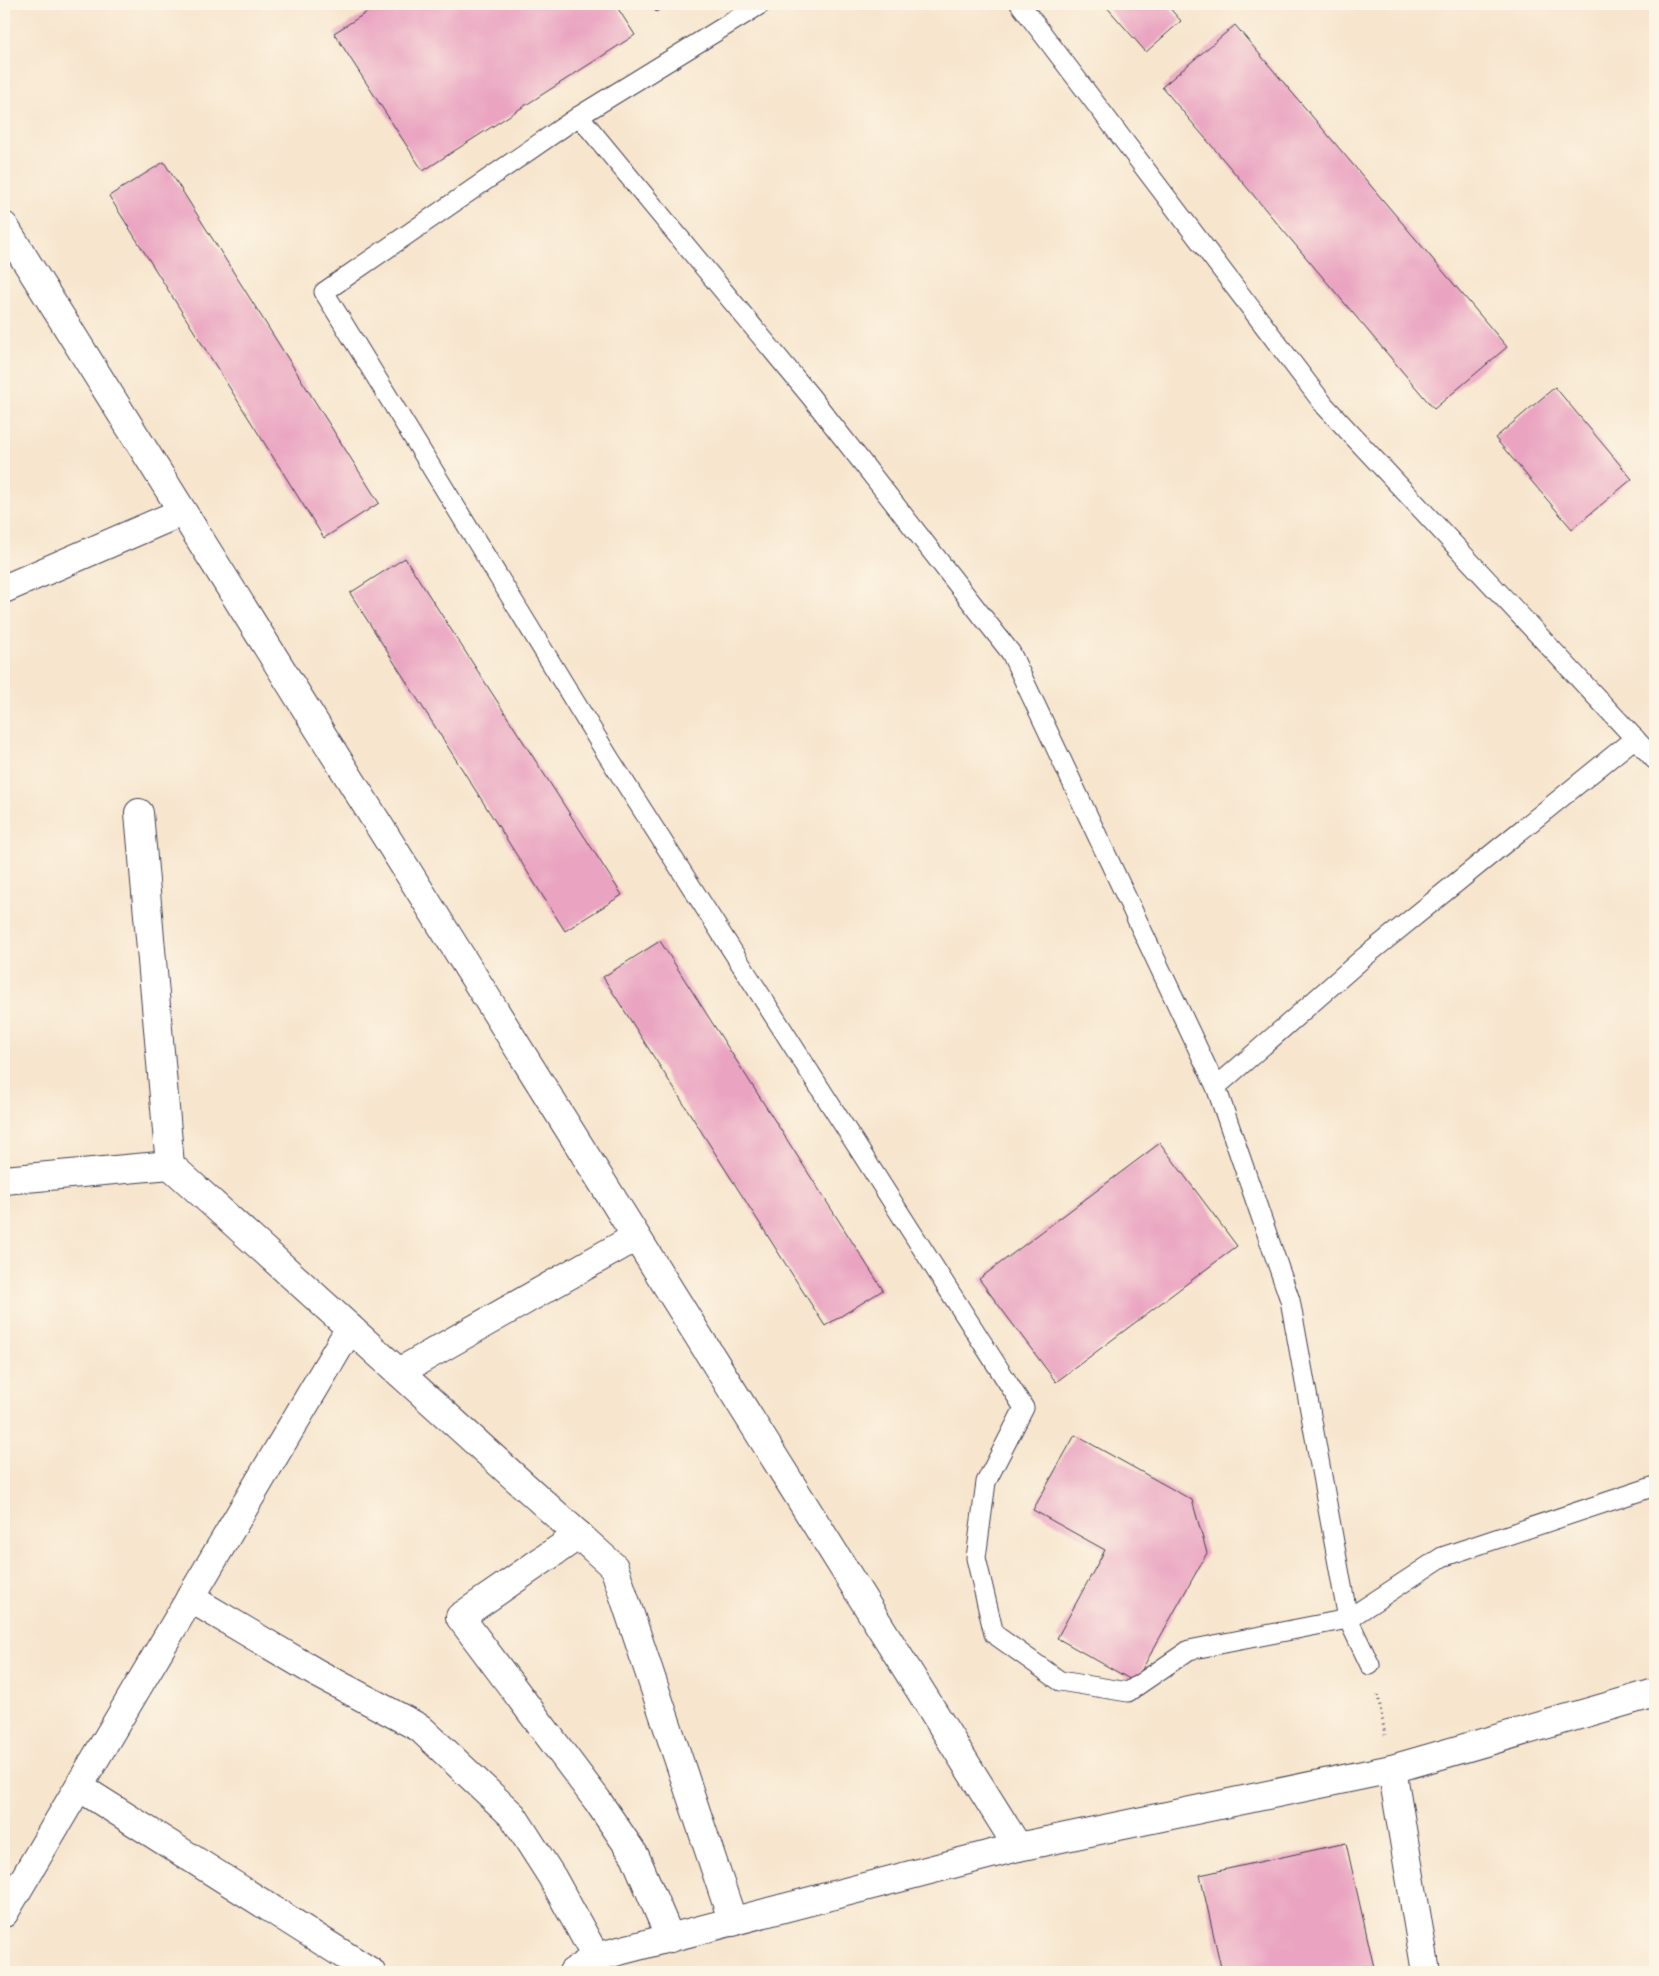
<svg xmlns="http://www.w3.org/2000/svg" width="1659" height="1976" font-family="'Libre Bodoni',serif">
	<rect width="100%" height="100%" fill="#fcf5e5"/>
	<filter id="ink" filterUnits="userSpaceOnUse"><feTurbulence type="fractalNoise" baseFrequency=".02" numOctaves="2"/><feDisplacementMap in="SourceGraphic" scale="10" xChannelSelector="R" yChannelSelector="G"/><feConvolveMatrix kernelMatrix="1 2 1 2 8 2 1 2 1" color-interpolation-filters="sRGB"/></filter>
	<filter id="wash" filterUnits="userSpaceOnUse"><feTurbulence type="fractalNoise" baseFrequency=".0096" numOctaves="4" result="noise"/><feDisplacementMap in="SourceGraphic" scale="20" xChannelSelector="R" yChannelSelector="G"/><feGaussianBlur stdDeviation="1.12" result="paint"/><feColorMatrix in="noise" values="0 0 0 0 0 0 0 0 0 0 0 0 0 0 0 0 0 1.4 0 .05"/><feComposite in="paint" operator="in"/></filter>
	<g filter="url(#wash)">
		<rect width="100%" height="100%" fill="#f7e5cd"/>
		<g id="blocks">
			<g fill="#eaa4c1">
				<path d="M380 4H615L635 35 423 171 334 33Z"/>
				<path d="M651 4H668L656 12Z"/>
				<path d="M1104 4H1166L1181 21 1146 52Z"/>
				<path d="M1235 25 1507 347 1434 409 1162 87Z"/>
				<path d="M164 162 379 503 324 538 109 196Z"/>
				<path d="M1555 387 1632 479 1572 529 1495 438Z"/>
				<path d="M405 558 622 895 565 931 350 593Z"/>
				<path d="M660 941 883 1290 825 1326 603 977Z"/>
				<path d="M1160 1143 1237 1246 1056 1382 979 1279Z"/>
				<path d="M1075 1435 1192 1500 1207 1553 1135 1682 1057 1638 1105 1550 1033 1510Z"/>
				<path d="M1346 1843 1375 1972H1222L1200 1875Z"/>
			</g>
		</g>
	</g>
	<g filter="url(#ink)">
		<use href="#blocks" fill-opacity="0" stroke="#423f51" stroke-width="1"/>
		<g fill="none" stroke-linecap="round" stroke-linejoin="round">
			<g stroke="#423f51" stroke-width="21">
				<g id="service">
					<path d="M761 4 579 116 324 292 608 756 1024 1408 986 1482 976 1558 994 1634 1060 1681 1128 1692 1189 1650 1348 1619 1370 1665"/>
					<path d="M1020 4 1325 406 1655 760"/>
					<path d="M579 116 811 397 1011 653 1216 1087"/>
					<path d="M1635 738 1362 959 1216 1087 1290 1300 1348 1619 1442 1557 1655 1486"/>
				</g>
			</g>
			<g stroke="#423f51" stroke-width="30">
				<g id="minor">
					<path d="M4 226 1018 1847"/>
					<path d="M4 589 182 512"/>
					<path d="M139 813 170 1165 614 1567 733 1922"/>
					<path d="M4 1180 170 1165"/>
					<path d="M399 1372 636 1237"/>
					<path d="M579 1535 460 1617 597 1800 635 1856 670 1938"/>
					<path d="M190 1598 315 1672 420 1728 513 1816 552 1877 596 1957"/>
					<path d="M1392 1769 1426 1972"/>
					<path d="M79 1787 371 1972"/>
					<path d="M4 1913 350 1328"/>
					<path d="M573 1972 596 1957 1018 1847 1392 1769 1655 1693"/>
				</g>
			</g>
			<path stroke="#423f51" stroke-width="3" stroke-dasharray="1 4" stroke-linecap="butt" d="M1378 1695 1385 1735"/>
			<use href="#service" stroke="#fff" stroke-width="19"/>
			<use href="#minor" stroke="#fff" stroke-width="28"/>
		</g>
	</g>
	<rect width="1659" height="1976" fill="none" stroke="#fcf5e5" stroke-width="20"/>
</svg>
